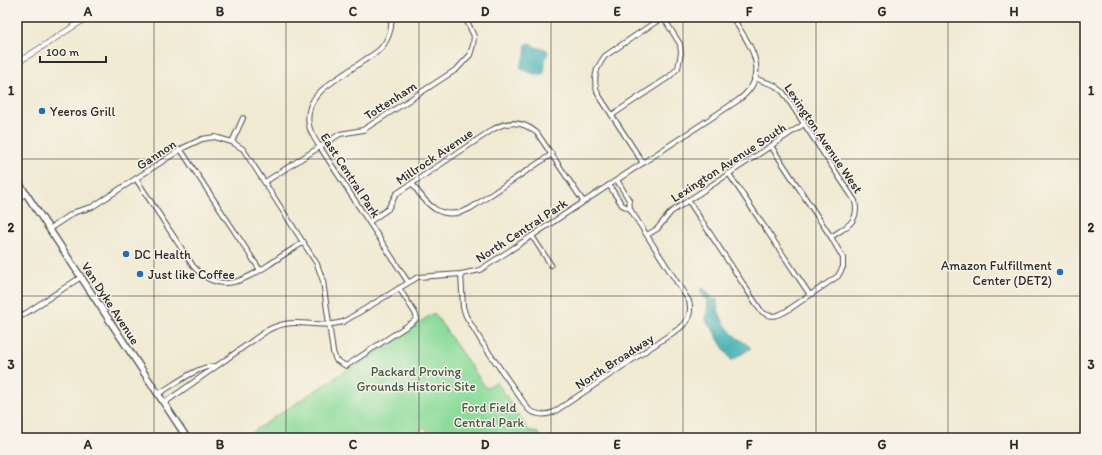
<svg xmlns="http://www.w3.org/2000/svg" width="1102" height="455" font-family="Itim,sans-serif">
	<rect width="100%" height="100%" fill="#f7f3e8"/>
	<filter id="ink" filterUnits="userSpaceOnUse"><feTurbulence type="fractalNoise" baseFrequency=".025" numOctaves="2"/><feDisplacementMap in="SourceGraphic" scale="8" xChannelSelector="R" yChannelSelector="G"/><feConvolveMatrix kernelMatrix="1 2 1 2 8 2 1 2 1" color-interpolation-filters="sRGB"/></filter>
	<filter id="wash" filterUnits="userSpaceOnUse"><feTurbulence type="fractalNoise" baseFrequency=".012" numOctaves="4" result="noise"/><feDisplacementMap in="SourceGraphic" scale="16" xChannelSelector="R" yChannelSelector="G"/><feGaussianBlur stdDeviation="0.9" result="paint"/><feColorMatrix in="noise" values="0 0 0 0 0 0 0 0 0 0 0 0 0 0 0 0 0 1.4 0 .05"/><feComposite in="paint" operator="in"/></filter>
	<g filter="url(#wash)">
		<rect width="100%" height="100%" fill="#f0ead2"/>
		<path fill="#8ddc9b" stroke="#5c8463" d="M434 313 486 388 497 382 528 430 538 433 541 438H432L425 427 409 438H243Z"/>
		<g fill="#3badb4" stroke="#336c70">
			<path d="M529 43 538 48H543L548 51C548 55 545 59 545 63 544 75 545 77 532 73 527 72 524 71 520 67L525 55 526 45Z"/>
			<path d="M703 288 705 290 714 300 717 299C716 310 724 326 733 334 738 340 746 342 751 348L733 360H731L719 341 714 331 707 323 706 319 708 303 701 291V289Z"/>
		</g>
	</g>
	<g filter="url(#ink)">
		<g fill="none" stroke-linecap="round" stroke-linejoin="round">
			<g stroke="#494844" stroke-width="6">
				<g id="minor">
					<path d="M391 17C393 29 387 43 378 51 368 58 357 65 347 72 327 85 304 98 309 125 310 133 316 141 320 147L408 282"/>
					<path d="M754 78 774 85 783 92 855 201C860 222 846 227 831 237"/>
					<path d="M612 115 669 77 678 68 681 53 680 44 663 17"/>
					<path d="M232 142 243 118"/>
					<path d="M181 150 260 270"/>
					<path d="M643 163 598 94C592 79 596 68 605 56L663 17"/>
					<path d="M729 174 810 295"/>
					<path d="M136 179 193 266C219 295 243 282 270 264 281 256 293 249 304 242"/>
					<path d="M265 182 340 134 363 130 457 69 470 55 473 45 474 36 465 17"/>
					<path d="M412 183C427 206 442 223 471 208L552 154"/>
					<path d="M609 185 622 205 630 209"/>
					<path d="M17 199 26 194"/>
					<path d="M688 200 761 311C771 319 778 316 788 310L838 276 843 267V258L831 237 771 146"/>
					<path d="M369 222 388 209 396 194 492 130C508 120 523 121 537 133L583 201"/>
					<path d="M49 229 75 212 92 207 183 148 202 139 215 137 232 142 243 149 317 264 323 281 333 352 336 360 346 366 349 364 413 322 417 318 415 313 399 288"/>
					<path d="M647 235 657 229 671 212 804 124"/>
					<path d="M532 236 551 265"/>
					<path d="M461 274 463 307 466 316 483 344 529 410C537 415 545 416 554 412L680 328C689 321 692 312 689 301L630 209 629 200 617 180"/>
					<path d="M17 319 81 277"/>
					<path d="M158 394C174 385 196 367 214 366"/>
					<path d="M164 403C199 379 233 354 268 330 297 315 314 330 343 322L418 277 461 274 480 270 737 101C774 75 750 45 732 17"/>
				</g>
			</g>
			<g stroke="#494844" stroke-width="6">
				<path id="tertiary" d="M17 63 88 17"/>
			</g>
			<g stroke="#494844" stroke-width="8">
				<path id="secondary" d="M17 180 187 438"/>
			</g>
			<use href="#minor" stroke="#fff" stroke-width="4"/>
			<use href="#tertiary" stroke="#fff" stroke-width="4.5"/>
			<use href="#secondary" stroke="#fff" stroke-width="5.5"/>
		</g>
	</g>
	<path fill="none" stroke="#2b2b2b" stroke-width="1" stroke-opacity="0.55" d="M154 17V438M286 17V438M419 17V438M551 17V438M683 17V438M816 17V438M948 17V438M17 159H1085M17 296H1085"/>
	<g fill="#1f6fb2" stroke="#f7f3e8" stroke-width="1.5">
		<circle cx="42" cy="111" r="4"/>
		<circle cx="126" cy="254" r="4"/>
		<circle cx="1060" cy="272" r="4"/>
		<circle cx="140" cy="274" r="4"/>
	</g>
	<g text-anchor="middle" stroke-width="3" stroke-linejoin="round" paint-order="stroke">
		<g font-size="13" fill="#2b2b2b" stroke="#f7f3e8">
			<text transform="translate(390 100) rotate(-33)" y="5">Tottenham</text>
			<text transform="translate(824 138) rotate(56)" y="5">Lexington Avenue West</text>
			<text transform="translate(156 154) rotate(-33)" y="5">Gannon</text>
			<text transform="translate(434 156) rotate(-34)" y="5">Millrock Avenue</text>
			<text transform="translate(728 162) rotate(-33)" y="5">Lexington Avenue South</text>
			<text transform="translate(351 175) rotate(57)" y="5">East Central Park</text>
			<text transform="translate(521 230) rotate(-33)" y="5">North Central Park</text>
			<text transform="translate(111 303) rotate(57)" y="5">Van Dyke Avenue</text>
			<text transform="translate(614 361) rotate(-33)" y="5">North Broadway</text>
		</g>
		<g font-size="13" fill="#2b2b2b" stroke="#f7f3e8" text-anchor="start">
			<text x="50" y="116">Yeeros Grill</text>
			<text x="134" y="259">DC Health</text>
			<text x="1052" y="270" text-anchor="end">Amazon Fulfillment<tspan x="1052" dy="15">Center (DET2)</tspan></text>
			<text x="148" y="279">Just like Coffee</text>
		</g>
		<g font-size="13" fill="#445747" stroke="#f7f3e8">
			<text x="416" y="376">Packard Proving<tspan x="416" dy="15">Grounds Historic Site</tspan></text>
			<text x="489" y="412">Ford Field<tspan x="489" dy="15">Central Park</tspan></text>
		</g>
	</g>
	<rect width="1102" height="455" fill="none" stroke="#f7f3e8" stroke-width="44"/>
	<path d="M40 56v6h66v-6" fill="none" stroke="#2b2b2b" stroke-width="2"/>
	<text x="46" y="56" font-size="12" fill="#2b2b2b" stroke="#f7f3e8" stroke-width="3" paint-order="stroke">100 m</text>
	<rect x="22" y="22" width="1058" height="411" fill="none" stroke="#2b2b2b" stroke-width="1.5"/>
	<g font-size="13" text-anchor="middle" font-weight="bold" fill="#2b2b2b">
		<text x="88" y="16">A</text>
		<text x="220" y="16">B</text>
		<text x="353" y="16">C</text>
		<text x="485" y="16">D</text>
		<text x="617" y="16">E</text>
		<text x="749" y="16">F</text>
		<text x="882" y="16">G</text>
		<text x="1014" y="16">H</text>
		<text x="11" y="95">1</text>
		<text x="1091" y="95">1</text>
		<text x="11" y="232">2</text>
		<text x="1091" y="232">2</text>
		<text x="11" y="369">3</text>
		<text x="1091" y="369">3</text>
		<text x="88" y="449">A</text>
		<text x="220" y="449">B</text>
		<text x="353" y="449">C</text>
		<text x="485" y="449">D</text>
		<text x="617" y="449">E</text>
		<text x="749" y="449">F</text>
		<text x="882" y="449">G</text>
		<text x="1014" y="449">H</text>
	</g>
</svg>
